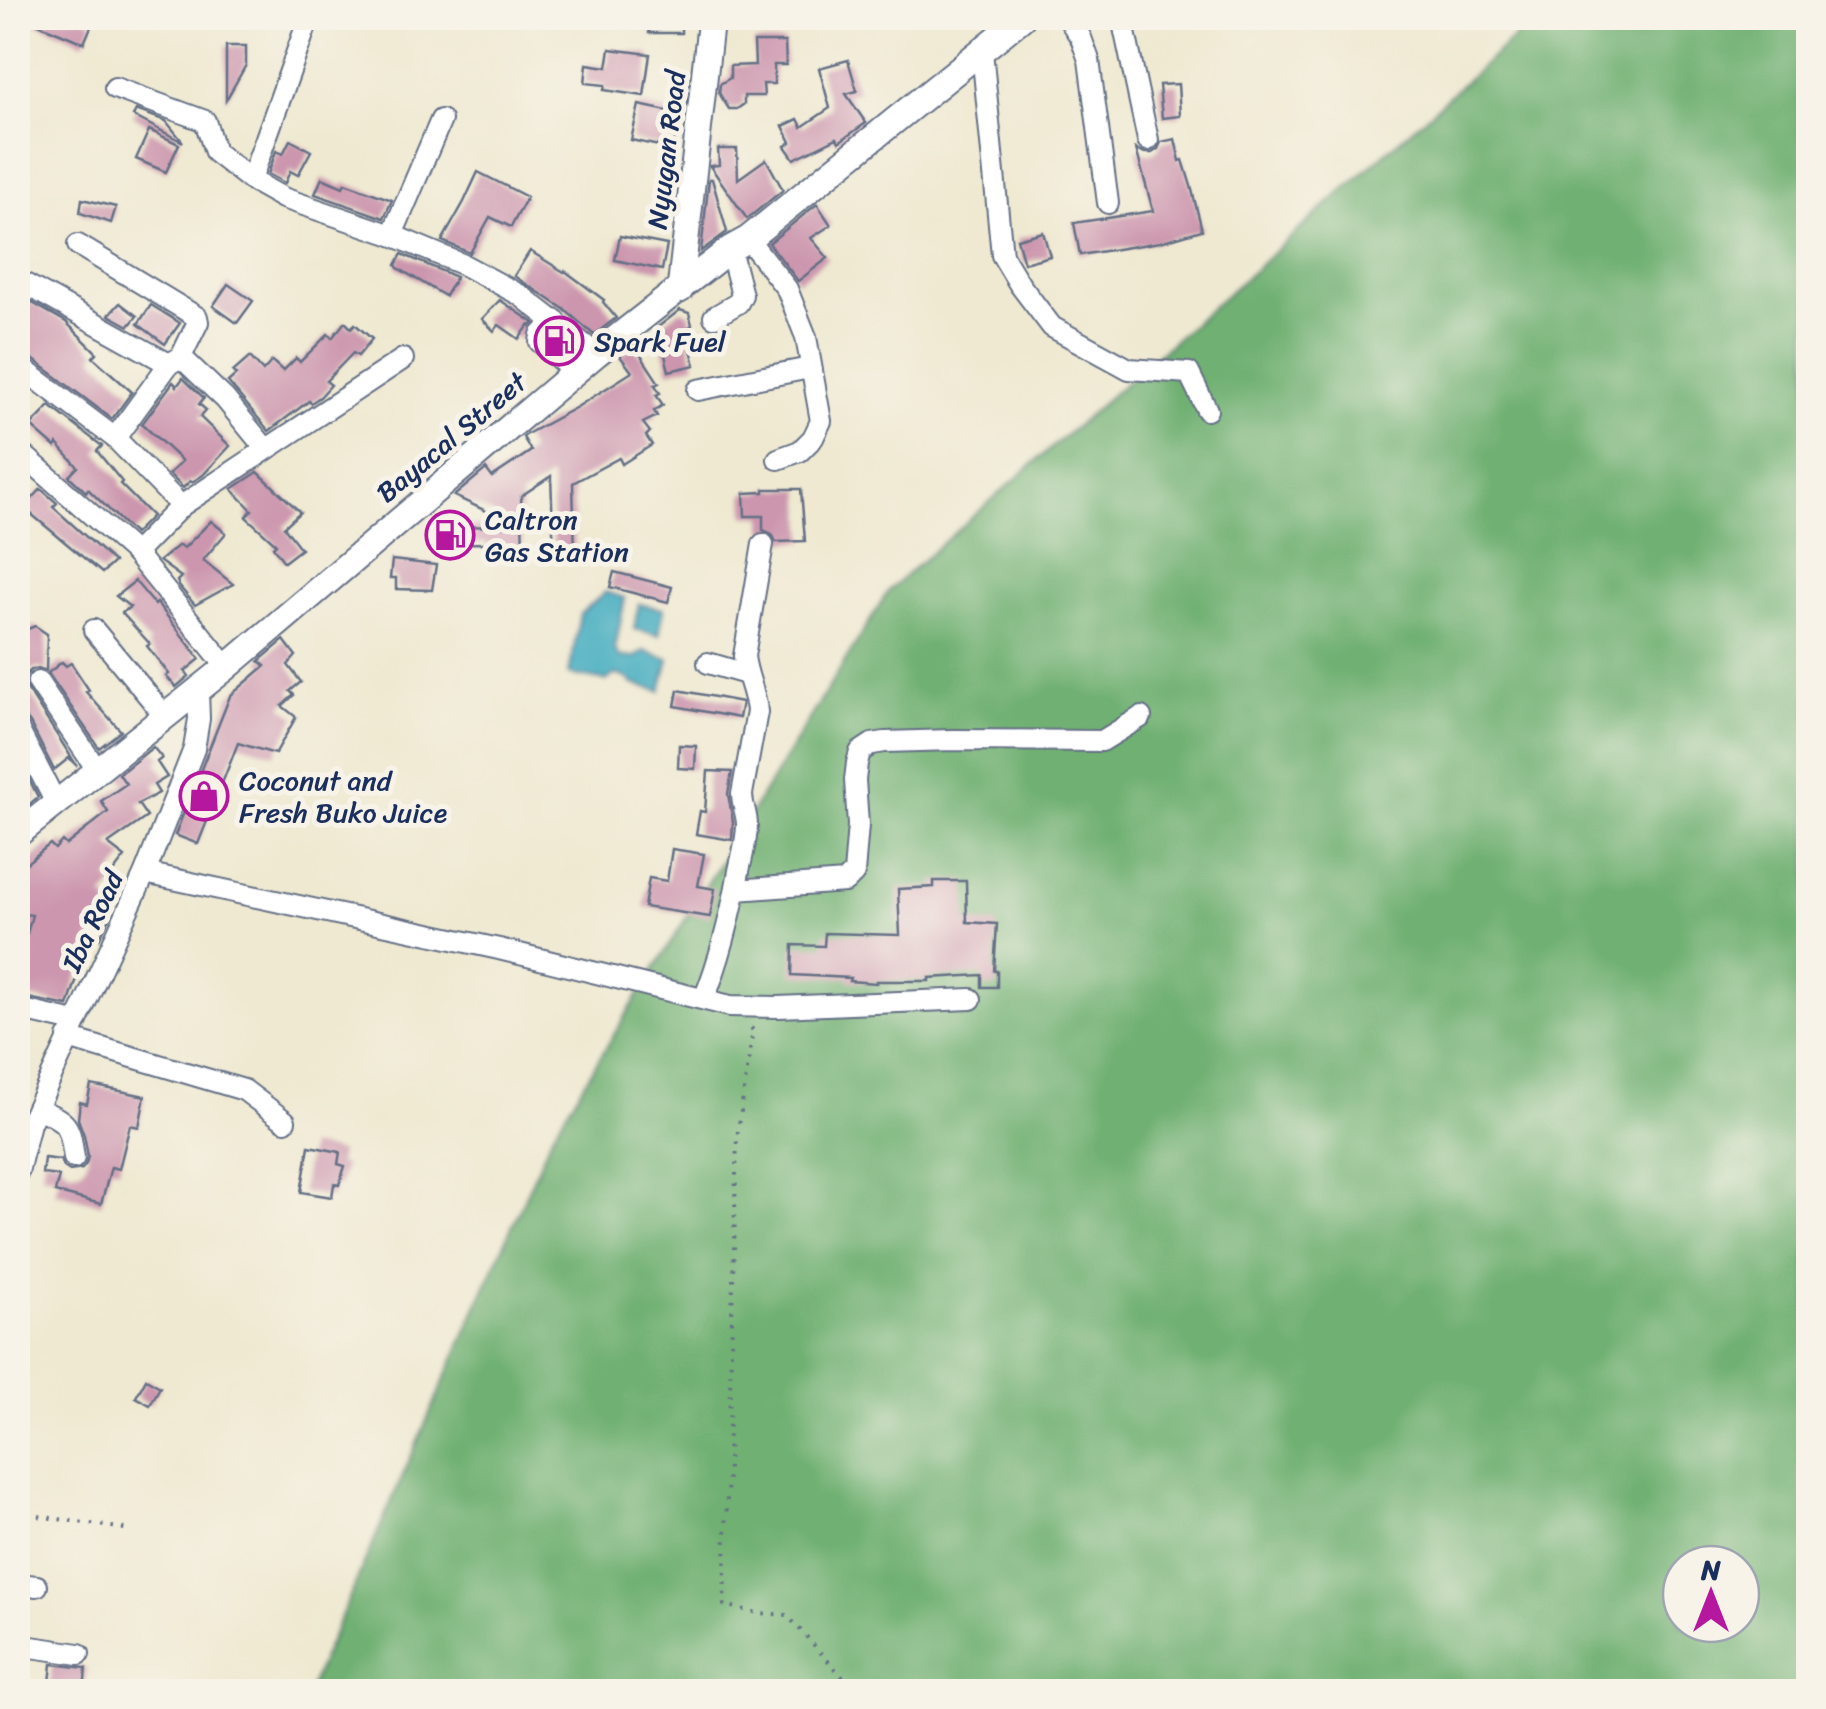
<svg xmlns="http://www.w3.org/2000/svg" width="1826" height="1709" font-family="Sriracha,sans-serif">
	<rect width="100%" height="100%" fill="#f7f3e8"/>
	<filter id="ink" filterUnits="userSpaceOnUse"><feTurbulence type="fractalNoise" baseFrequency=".01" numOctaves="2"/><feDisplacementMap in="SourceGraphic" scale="20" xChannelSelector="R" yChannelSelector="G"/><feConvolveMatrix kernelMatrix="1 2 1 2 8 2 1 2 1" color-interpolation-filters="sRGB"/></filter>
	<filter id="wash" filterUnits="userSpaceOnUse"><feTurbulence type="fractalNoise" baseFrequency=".0048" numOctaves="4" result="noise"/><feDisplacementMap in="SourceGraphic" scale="40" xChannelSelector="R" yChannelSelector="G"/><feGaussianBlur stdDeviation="2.25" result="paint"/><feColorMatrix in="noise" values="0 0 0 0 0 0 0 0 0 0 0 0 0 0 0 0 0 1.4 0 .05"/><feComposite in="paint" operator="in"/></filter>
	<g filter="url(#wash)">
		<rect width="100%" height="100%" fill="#efe9d1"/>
		<path fill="#70b072" stroke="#467068" stroke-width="2.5" fill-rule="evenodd" d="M1536 18H1808V1691L308 1692 552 1135 889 590 1250 274ZM1681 1564H1741V1624H1681Z"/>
		<g fill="#40abbf" stroke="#2e6d8e" stroke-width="2.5">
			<path d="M606 592 625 598 615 649 620 657H636L644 651 669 659 661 691 633 684 627 678 615 674 606 681 569 674 580 614Z"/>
			<path d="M639 604 664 609 659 635 634 629Z"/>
		</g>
		<g id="blocks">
			<g fill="#cc96ae">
				<path d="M24 18H82L93 22 84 43Z"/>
				<path d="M651 18H681V33H649Z"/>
				<path d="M754 42H785L786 65H774V84H763L764 96H744V104L737 109H729L719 93 720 84 730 78V66L755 65Z"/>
				<path d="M226 46H246V65L226 100Z"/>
				<path d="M610 49 650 54 644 96 604 90 605 85 585 83 587 64 607 67Z"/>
				<path d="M848 60 857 91 846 94 866 123 839 142 837 138 794 159 785 146 791 142 783 126 798 119 802 127 830 108 819 68Z"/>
				<path d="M1178 84 1180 116 1162 118 1159 85Z"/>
				<path d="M639 105 681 114 673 149 631 140Z"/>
				<path d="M136 110 166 121 183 142 133 116Z"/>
				<path d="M149 130 179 144 166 172 136 159Z"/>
				<path d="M1175 139 1180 161 1183 160 1191 186 1202 230 1160 242 1080 255 1074 223 1153 211 1136 149 1145 153H1152L1158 149 1161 142Z"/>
				<path d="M290 140 311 151 298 175 290 171 285 183 268 174 276 151 283 154Z"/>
				<path d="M718 149H737L738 179 766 159 783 190 747 219 710 166 719 165Z"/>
				<path d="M478 172 527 197 511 227 490 217 470 253 442 241 464 202Z"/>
				<path d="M322 178 343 187 345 183 392 200 384 218 315 194Z"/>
				<path d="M709 179H712L727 232 701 251Z"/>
				<path d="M82 199 116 207 111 223 80 213Z"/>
				<path d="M817 204 831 225 811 238 828 258 798 281 769 243Z"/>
				<path d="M1043 232 1050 256 1024 263 1017 239Z"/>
				<path d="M620 236 667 245 662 270 615 260Z"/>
				<path d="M530 251 564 272 565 271 604 300 603 302 616 318 594 335 564 309 514 276Z"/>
				<path d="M402 254 456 277 445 296 398 268 396 265Z"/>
				<path d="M228 284 253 301 237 323 213 306Z"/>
				<path d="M18 295 66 322 97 353 93 357 95 359 132 392 112 419 26 354 18 352Z"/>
				<path d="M500 300 534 323 531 326 529 325 519 339 499 325 494 331 482 319Z"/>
				<path d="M120 303 137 316 129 326 109 315Z"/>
				<path d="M151 305 180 323 165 344 138 324Z"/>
				<path d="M680 310 689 313 692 325 686 330 695 365 669 371 658 327Z"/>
				<path d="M345 322 351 328 355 324 372 339 358 356 353 353 326 381 331 385 320 397 311 403 309 401 269 431 228 382 236 375 233 372 250 357 263 371 272 361 283 371 296 358 300 362 328 334 332 338Z"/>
				<path d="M634 345 659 383 655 385 660 393 656 395 663 405 654 411 657 416 643 423 650 432 646 436 652 445 622 464 619 458 573 483 575 555 554 556 551 476 521 496 523 546 487 547V543L430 544V527L518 526 454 496 486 469 492 477 531 451 523 437 527 434 577 407 632 372 620 356Z"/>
				<path d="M183 378 204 398 199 404 206 410 200 417 230 446 203 475 192 482 190 481 183 488 169 474 182 461 142 424 173 382 177 386Z"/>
				<path d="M50 406 102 446 97 451 122 482 120 484 152 516 134 534 88 489 86 492 69 476 78 467 57 444 55 447 31 426Z"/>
				<path d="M258 472 300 512 284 527 301 549 284 562 273 547 276 544 246 517 252 510 232 489Z"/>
				<path d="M41 489 57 503 53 507 114 562 102 573 24 508Z"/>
				<path d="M764 489H801L805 541 776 542 772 534 763 530V516H745L744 493 764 492Z"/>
				<path d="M211 521 226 533 203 560 233 584 195 605 179 586 177 581 181 577 159 561 179 545 184 548Z"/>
				<path d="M392 560 436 565 432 590 396 589V578H390Z"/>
				<path d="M614 572 672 587 668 602 610 587Z"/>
				<path d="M135 581 155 605 157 603 200 659 185 671 189 676 176 687 166 676 169 674 147 646 150 644 122 613 130 607 116 596Z"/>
				<path d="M35 626 47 634 46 671 38 668 31 670 26 675 24 684 77 766 69 758 54 770 30 723 25 717 18 715V633Z"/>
				<path d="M284 640 296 656 288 665 301 682 290 691 294 695 282 706 296 717 275 754 238 743 198 844 175 835 230 696 265 666 259 661Z"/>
				<path d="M62 662 66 666 71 663 89 690 86 692 121 731 99 748 48 673Z"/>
				<path d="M678 690 742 702 739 718 675 706Z"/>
				<path d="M679 745 696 746 695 769 678 768Z"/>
				<path d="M153 747 162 758 157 762 167 777 154 785 159 793 138 804 147 817 108 844 125 857 108 879 114 884 103 898 110 900 104 917 109 919 99 939 91 936 68 1006 18 996V967L32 915 18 913 20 897 18 894V870L50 844 55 849 62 841 66 845 108 812 101 801 126 784 119 774Z"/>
				<path d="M18 758 38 797 18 814Z"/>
				<path d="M708 771 732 772 728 794 733 822 732 840 696 834 700 811 705 812Z"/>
				<path d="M672 849 704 854 698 886 715 889 710 917 644 907 649 878 667 881Z"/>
				<path d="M934 881H966L967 922 997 924 994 971H997V987H982V975L929 978V981H876V983L849 981 850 978 792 975 793 945 824 946 825 933 900 935 898 889 934 887Z"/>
				<path d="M91 1085 145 1096 139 1127 130 1125 119 1169 111 1167 101 1204 55 1192 59 1176 42 1174 44 1158 60 1160 64 1167 70 1171 82 1169 86 1164 88 1156 84 1135 78 1119 80 1102 87 1104Z"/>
				<path d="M309 1146 340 1152 338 1164 345 1166 339 1185 334 1184 332 1197 301 1192Z"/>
				<path d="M146 1379 160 1387 150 1405 136 1397Z"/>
				<path d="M52 1664 86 1668 84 1692H49Z"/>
			</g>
		</g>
	</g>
	<g filter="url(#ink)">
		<use href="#blocks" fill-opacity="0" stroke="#657086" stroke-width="2.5"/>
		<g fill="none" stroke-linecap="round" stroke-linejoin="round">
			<g stroke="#657086" stroke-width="24">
				<g id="minor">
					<path d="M1068 18 1081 38 1089 60 1108 203"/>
					<path d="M1122 18 1148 140"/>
					<path d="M982 51 1002 255 1020 285 1052 327 1129 369 1189 373 1207 410"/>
					<path d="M115 88 205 121 215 152 251 180 283 198 392 235 464 265 520 295 596 354"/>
					<path d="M251 180 309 18"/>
					<path d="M392 235 441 120"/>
					<path d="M748 239 787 289 806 337 821 421 813 438 800 451 778 459"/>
					<path d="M78 245 197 317 198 322 181 357 169 364 115 438"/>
					<path d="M18 280 169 364"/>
					<path d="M714 317 738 303 742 295 730 249"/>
					<path d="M555 320 541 335 540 342 574 372"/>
					<path d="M181 357 225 399 265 448"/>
					<path d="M18 365 115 438 181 506"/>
					<path d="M698 390 810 368"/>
					<path d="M18 450 135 553 227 667"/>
					<path d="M135 553 181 506 403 359"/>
					<path d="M94 630 165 716"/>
					<path d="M708 663 746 674"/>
					<path d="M38 682 98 771"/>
					<path d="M18 729 56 803"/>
					<path d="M145 873 499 949 730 1006 778 1007 971 999"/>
					<path d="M736 890 845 882 854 873 858 825 855 780 857 763 860 752 872 744 885 742 953 740 1102 741 1141 717"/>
					<path d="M704 999C721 957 731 916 739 871 742 856 747 840 747 825 747 814 742 805 742 794L757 712C756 693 746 676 744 656L763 544"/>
					<path d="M18 1009 75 1022"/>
					<path d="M68 1038 244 1090 285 1121"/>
					<path d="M37 1108C69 1123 69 1123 74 1158"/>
					<path d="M18 1172 30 1123 145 873 194 749 199 719 198 690"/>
					<path d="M18 1584 37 1586"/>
					<path d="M18 1645 79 1654"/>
				</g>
			</g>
			<g stroke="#657086" stroke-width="29">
				<g id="major">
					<path d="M680 290 711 18"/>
					<path d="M18 834 227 667 596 354 730 249 748 239 1022 18"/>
				</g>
			</g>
			<g stroke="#657086" stroke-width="4" stroke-dasharray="2.5 8" stroke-linecap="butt">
				<path d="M751 1028 753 1030 737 1138 724 1605 758 1613 787 1615 856 1692"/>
				<path d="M18 1513 125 1529"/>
			</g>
			<use href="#minor" stroke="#fff" stroke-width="20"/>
			<use href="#major" stroke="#fff" stroke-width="25"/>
		</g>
	</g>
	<defs>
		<g id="fuel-ring" transform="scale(2.5)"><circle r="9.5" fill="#f7f3e8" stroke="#b5179e" stroke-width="1.5"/><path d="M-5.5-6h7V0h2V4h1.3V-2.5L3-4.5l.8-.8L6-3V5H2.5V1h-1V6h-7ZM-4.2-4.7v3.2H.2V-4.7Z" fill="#b5179e"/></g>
		<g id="shop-ring" transform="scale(2.5)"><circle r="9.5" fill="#f7f3e8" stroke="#b5179e" stroke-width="1.5"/><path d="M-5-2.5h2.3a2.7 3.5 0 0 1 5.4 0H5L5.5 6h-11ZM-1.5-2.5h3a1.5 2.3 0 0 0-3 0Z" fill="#b5179e"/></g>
	</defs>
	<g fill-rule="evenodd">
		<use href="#fuel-ring" x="559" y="341"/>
		<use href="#fuel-ring" x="450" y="535"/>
		<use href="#shop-ring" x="204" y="796"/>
	</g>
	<g text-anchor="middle" stroke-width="10" stroke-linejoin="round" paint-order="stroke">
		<g font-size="28" fill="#1b2f5e" stroke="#f7f3e8">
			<text transform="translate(666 150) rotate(-83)" y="10">Nyugan Road</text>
			<text transform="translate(451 437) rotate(-40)" y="10">Bayacal Street</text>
			<text transform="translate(92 921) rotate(-65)" y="10">Iba Road</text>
		</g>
		<g font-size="28" fill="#1b2f5e" stroke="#f7f3e8" text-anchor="start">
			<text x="594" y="351">Spark Fuel</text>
			<text x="485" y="529">Caltron<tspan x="485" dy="32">Gas Station</tspan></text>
			<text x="239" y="790">Coconut and<tspan x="239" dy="32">Fresh Buko Juice</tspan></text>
		</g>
	</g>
	<rect width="1826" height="1709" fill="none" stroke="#f7f3e8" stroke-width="60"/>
	<g transform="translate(1711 1594)"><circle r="48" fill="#f7f3e8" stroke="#9fa5b1" stroke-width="2.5"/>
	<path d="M0-8L18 38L0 25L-18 38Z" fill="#b5179e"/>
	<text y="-15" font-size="28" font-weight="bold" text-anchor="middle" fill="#1b2f5e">N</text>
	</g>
</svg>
